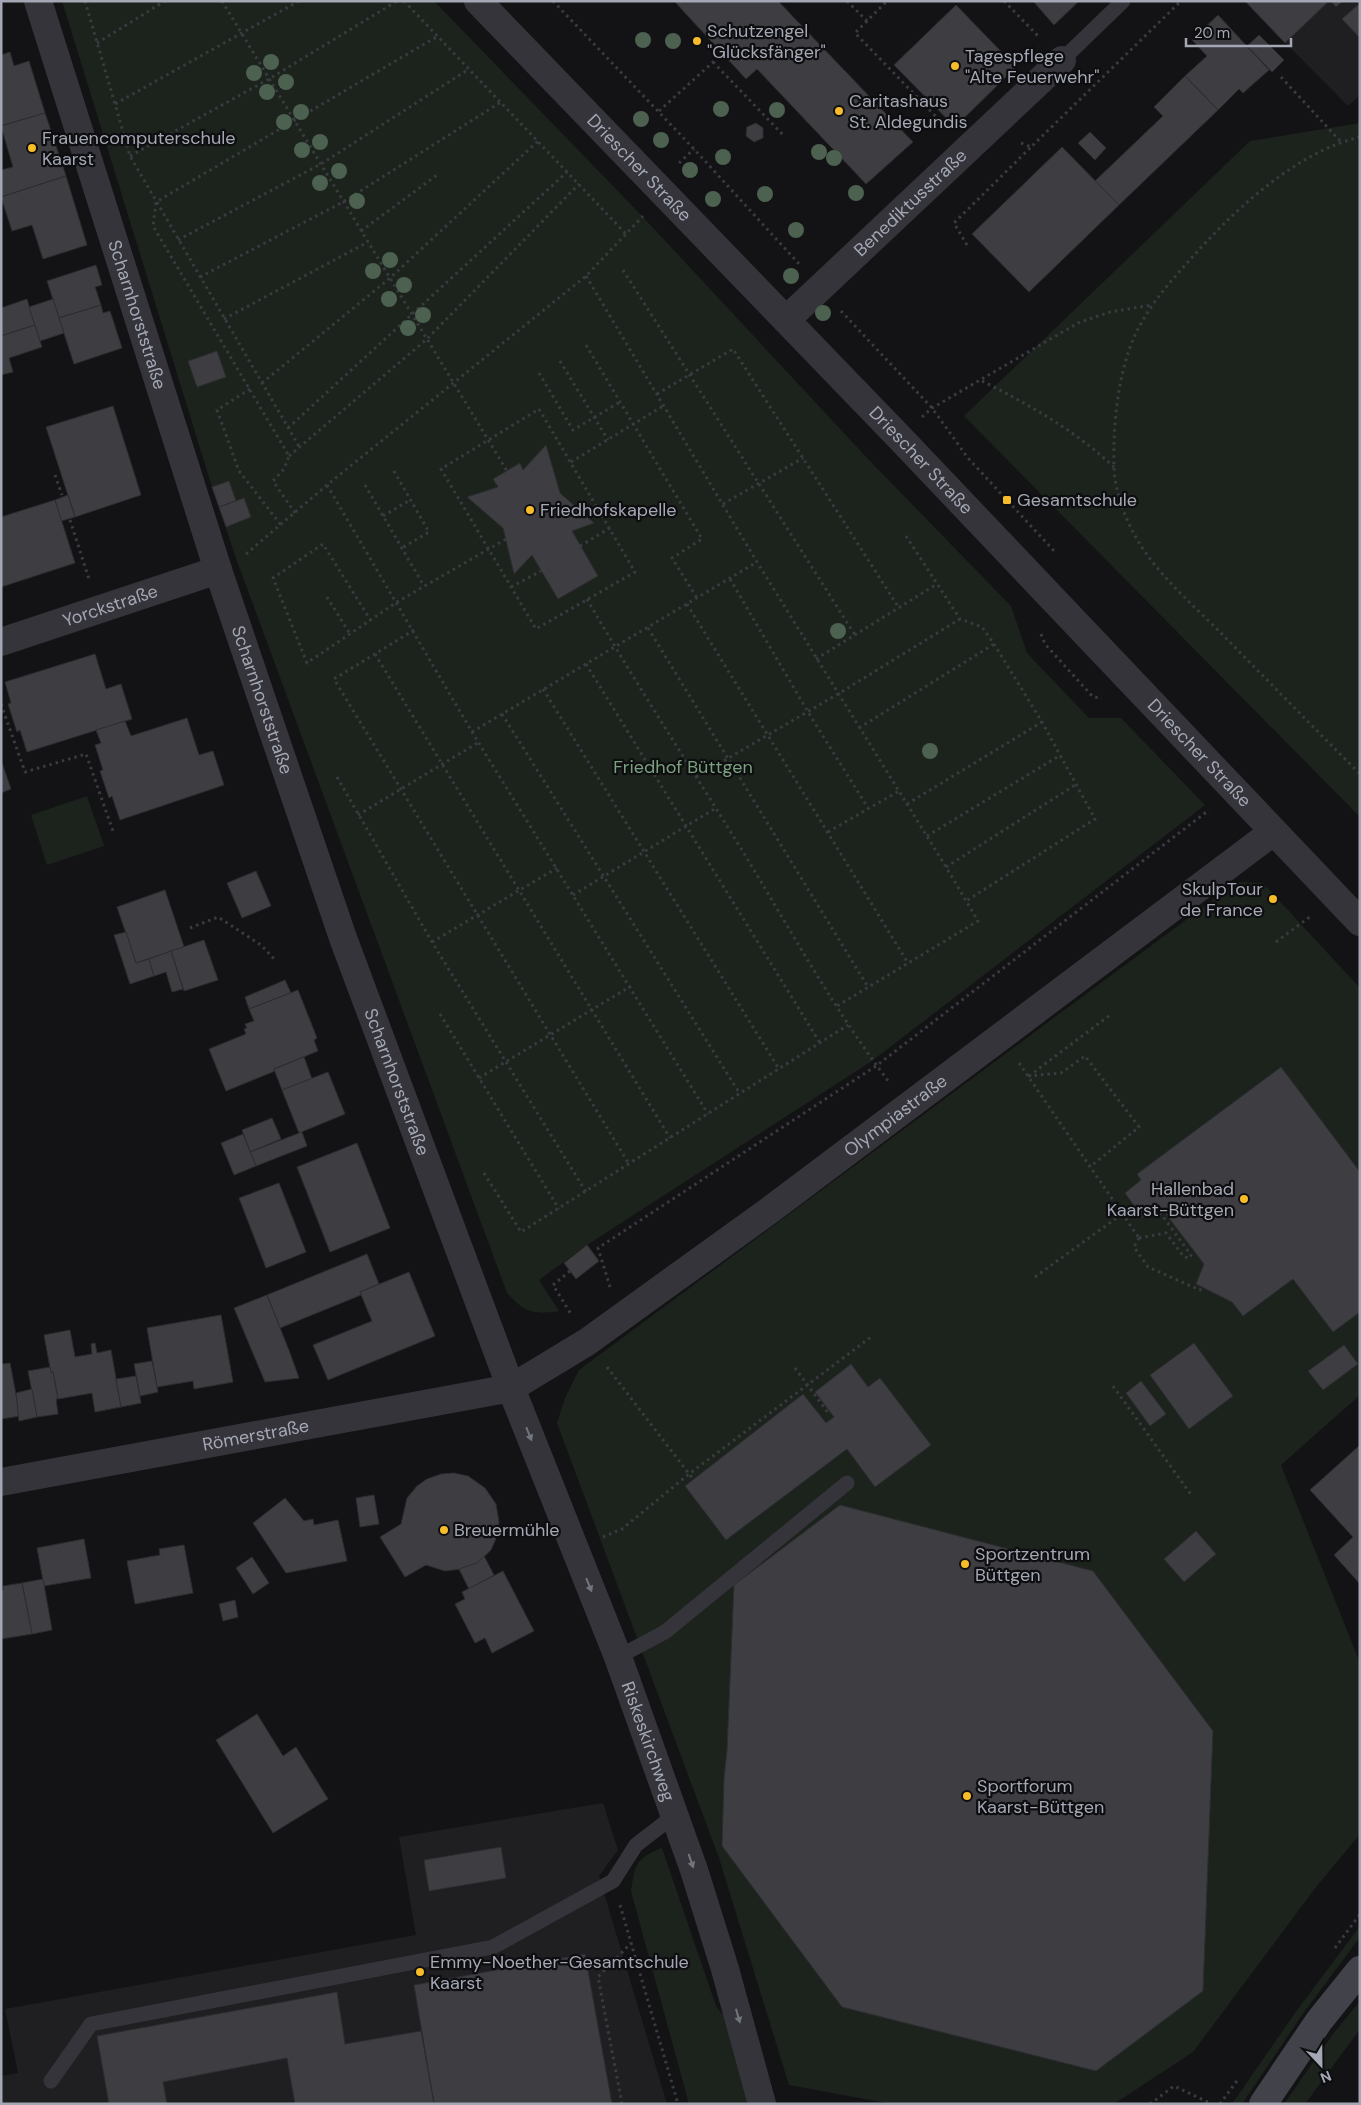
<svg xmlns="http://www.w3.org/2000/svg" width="1361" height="2105" font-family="'DM Sans',sans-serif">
	<rect width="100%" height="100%" fill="#131315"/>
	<g fill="#1f1f22">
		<path d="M1244 1H1360V95L1348 106Z"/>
		<path d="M603 1803 618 1850 599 1876 667 2104H1V2076L18 2073 5 2009 416 1935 399 1837Z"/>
	</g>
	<g fill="#1b231c">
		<path d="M62 1H434L643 217 870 461 1011 606 1027 653 1089 718H1121L1205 805 872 1061 587 1245 539 1280 559 1311C533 1315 525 1313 507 1293L237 561 212 487Z"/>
		<path d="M1360 123V817L964 416 1250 141Z"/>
		<path d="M87 796 104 846 47 865 31 815Z"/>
		<path d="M1237 882 1263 883 1360 988V1395L1281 1465 1360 1663V1834L1316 1887 1193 2052 1117 2102 1112 2104H892L789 2085 719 1858 557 1423 565 1398 579 1370Z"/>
		<path d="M662 1848 716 2006 728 2021 752 2104H689L631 1891C635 1864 636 1858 662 1848Z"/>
		<path d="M1360 1926V1937L1302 2015 1242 2104H1232L1295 2013Z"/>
		<path d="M1360 2001V2029L1305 2104H1284L1333 2034Z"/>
	</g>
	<g fill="#3d3d42" stroke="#2d2d31">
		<path d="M676 1H778L913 142 866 184 757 69 746 79 675 2Z"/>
		<path d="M1033 1H1079L1054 25Z"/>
		<path d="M1245 1H1329L1285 43Z"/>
		<path d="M1331 1H1343L1336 7Z"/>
		<path d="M1360 3V38L1342 19Z"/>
		<path d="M956 5 1016 67 955 127 894 65Z"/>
		<path d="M1218 15 1269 70 1243 93 1239 89 1218 110 1185 76 1207 56 1192 40Z"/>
		<path d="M1259 35 1284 60 1272 72 1247 46Z"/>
		<path d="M10 52 14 66 29 61 45 113 1 126V55Z"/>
		<path d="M1185 76 1218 110 1119 205 1095 181 1163 116 1154 107Z"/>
		<path d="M45 113 66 176 1 197V170L13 167 1 126Z"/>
		<path d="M756 123 763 128V138L754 142 746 136 747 127Z"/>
		<path d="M1090 132 1106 148 1095 160 1078 143Z"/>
		<path d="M1062 147 1119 205 1029 292 972 234Z"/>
		<path d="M66 176 87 245 43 259 32 225 12 231 1 197Z"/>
		<path d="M96 265 102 285 95 287 101 305 59 318 47 281Z"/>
		<path d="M27 299 35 325 1 336V308Z"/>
		<path d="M53 299 64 333 40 341 29 307Z"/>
		<path d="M101 305 103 313 110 311 122 348 74 364 59 318Z"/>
		<path d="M35 325 42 347 9 358 13 372 1 375V336Z"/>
		<path d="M217 351 226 377 197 387 188 361Z"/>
		<path d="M113 406 141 495 75 517 46 427Z"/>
		<path d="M546 445 560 493 594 523 572 531 598 576 558 599 532 555 514 574 503 528 467 497 498 487 493 479 520 463 523 470Z"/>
		<path d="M229 481 236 501 219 507 212 487Z"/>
		<path d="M68 495 75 517 61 521 55 500Z"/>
		<path d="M244 498 251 517 226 527 219 507Z"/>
		<path d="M55 500 75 563 1 587V517Z"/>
		<path d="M95 654 106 689 121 684 132 719 27 752 20 730 17 732 8 704 11 703 5 682Z"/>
		<path d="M187 718 199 755 213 751 224 785 120 820 112 796 109 798 100 771 103 770 95 745 101 743 96 730 125 721 131 736Z"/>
		<path d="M1 760 11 789 1 793Z"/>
		<path d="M256 871 271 906 242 918 227 883Z"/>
		<path d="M165 890 184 947 136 963 117 907Z"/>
		<path d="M126 932 136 963 149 959 154 976 130 984 114 935Z"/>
		<path d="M204 940 218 980 184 991 171 951Z"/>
		<path d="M171 951 183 989 172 992 166 972 154 976 149 959Z"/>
		<path d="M285 980 291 993 249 1009 245 997Z"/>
		<path d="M298 990 317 1038 314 1040 318 1051 274 1069 275 1071 226 1091 209 1049 246 1034 244 1029 247 1028 245 1024 254 1021 249 1009Z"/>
		<path d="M304 1057 312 1079 282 1090 274 1069Z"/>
		<path d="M1281 1067 1360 1172V1312L1333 1332 1293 1279 1243 1316 1232 1302 1196 1284 1204 1264 1159 1205 1143 1218 1125 1193 1141 1180 1137 1174Z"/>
		<path d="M328 1072 345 1114 299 1133 282 1090Z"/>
		<path d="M272 1118 281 1139 250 1152 242 1130Z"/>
		<path d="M302 1132 307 1146 256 1166 250 1152Z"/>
		<path d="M243 1134 256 1166 234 1175 221 1143Z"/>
		<path d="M357 1143 390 1228 330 1252 297 1167Z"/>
		<path d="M279 1183 306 1252 266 1268 239 1198Z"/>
		<path d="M587 1245 599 1261 576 1279 564 1263Z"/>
		<path d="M367 1254 379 1284 360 1292 361 1295 280 1328 267 1295Z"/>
		<path d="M409 1272 435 1336 328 1380 313 1345 372 1321 360 1292Z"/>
		<path d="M267 1295 290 1353 299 1378 265 1382 234 1308Z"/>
		<path d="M221 1315 233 1382 194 1389 193 1381 157 1387 147 1328Z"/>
		<path d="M70 1330 75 1357 92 1354 91 1344 95 1343 97 1353 111 1350 121 1407 95 1412 92 1393 58 1399 53 1372 51 1373 44 1335Z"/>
		<path d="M1194 1343 1233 1396 1189 1429 1150 1375Z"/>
		<path d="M1344 1345 1358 1364 1323 1390 1308 1371Z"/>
		<path d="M152 1361 158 1392 140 1396 134 1364Z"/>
		<path d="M10 1363 20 1416 1 1419V1364Z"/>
		<path d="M851 1364 868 1387 880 1378 931 1445 875 1487 847 1449 726 1540 685 1486 803 1394 826 1423 834 1417 815 1392Z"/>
		<path d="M50 1367 51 1373 53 1372 58 1399H56L58 1414 37 1417 28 1371Z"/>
		<path d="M136 1376 141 1403 121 1407 116 1379Z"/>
		<path d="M1141 1381 1166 1414 1150 1426 1126 1393Z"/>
		<path d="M32 1389 37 1417 19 1421 16 1393Z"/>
		<path d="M1360 1445V1584L1334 1555 1353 1537 1310 1490Z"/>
		<path d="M454 1473 468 1476 485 1488 496 1504 499 1522 497 1536 491 1550 477 1563 462 1569 445 1571 426 1565 405 1577 380 1537 401 1524 407 1498 417 1486 427 1479 441 1474Z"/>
		<path d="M374 1495 379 1524 360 1527 356 1498Z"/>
		<path d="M285 1498 304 1521 313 1519 314 1525 338 1520 347 1561 286 1573 253 1523Z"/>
		<path d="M840 1505 1093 1571 1213 1731 1203 1991 1096 2071 842 2007 722 1846 724 1778 727 1751 734 1585Z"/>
		<path d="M1196 1531 1216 1554 1184 1582 1164 1559Z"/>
		<path d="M84 1539 91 1578 44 1586 37 1548Z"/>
		<path d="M184 1545 193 1593 135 1604 127 1561 160 1555 159 1549Z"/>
		<path d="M484 1556 494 1575 469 1589 459 1569 477 1563Z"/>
		<path d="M252 1557 269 1583 253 1594 236 1568Z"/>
		<path d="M503 1571 534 1631 492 1653 485 1638 475 1643 455 1604 465 1599 462 1592Z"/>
		<path d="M43 1579 52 1630 32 1634 22 1583Z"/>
		<path d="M22 1583 32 1634 1 1639V1591L3 1590V1586Z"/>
		<path d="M235 1600 238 1617 223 1621 219 1604Z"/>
		<path d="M257 1714 283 1756 296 1747 328 1799 273 1833 216 1740Z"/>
		<path d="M501 1847 506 1878 429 1891 424 1860Z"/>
		<path d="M585 1954 612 2104H434L414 1985Z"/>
		<path d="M337 1992 345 2044 421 2031 434 2104H295L287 2058 163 2082 167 2104H109L97 2036Z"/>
	</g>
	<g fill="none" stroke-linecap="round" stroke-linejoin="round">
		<g stroke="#3a3b41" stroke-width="3" stroke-dasharray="2.5 4" stroke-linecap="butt">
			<path d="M85 1 115 104"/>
			<path d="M222 1 507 471"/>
			<path d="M299 1 115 104 130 156 300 448"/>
			<path d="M404 1 627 235"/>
			<path d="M553 1 694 149 800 265"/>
			<path d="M847 1 867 21 887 1"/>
			<path d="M1004 1 1040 38"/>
			<path d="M867 21 855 33 946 127"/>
			<path d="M97 43 165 1"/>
			<path d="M713 62 785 137"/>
			<path d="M1281 77 1341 142"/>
			<path d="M659 111 723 53"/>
			<path d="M1360 137C1295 152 1231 213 1188 262 1168 284 1149 306 1136 333 1118 371 1113 424 1114 466 1114 486 1123 513 1132 530 1152 570 1189 601 1220 632 1267 680 1313 727 1360 774"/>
			<path d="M1021 143 1031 147 1181 1"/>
			<path d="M130 156 269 79 397 1"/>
			<path d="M679 163 694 149"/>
			<path d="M361 231 437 175"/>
			<path d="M178 240 321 164 469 69"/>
			<path d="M967 245 954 223 1031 147"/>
			<path d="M623 270 855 635"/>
			<path d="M586 276 757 562 946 867 978 921 837 1006"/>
			<path d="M200 277 343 202 501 102"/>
			<path d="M841 311 932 408 968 458 1055 552"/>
			<path d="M224 319 368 242"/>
			<path d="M586 345 702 539 672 558 697 598"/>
			<path d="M560 361 608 440"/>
			<path d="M539 373 573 430 620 402"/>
			<path d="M982 381C1030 405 1074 430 1114 467"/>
			<path d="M262 383 390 278 538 141"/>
			<path d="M250 389 217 410 239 471 281 525"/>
			<path d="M657 394 733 349 899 608"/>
			<path d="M539 409 635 572 536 629 441 469Z"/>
			<path d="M922 417 932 408 1078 323 1110 312 1152 305"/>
			<path d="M288 428 567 172"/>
			<path d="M289 456 427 339 579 184"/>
			<path d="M571 462 663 406"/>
			<path d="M394 471 429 532 402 548"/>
			<path d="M55 475 62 495"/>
			<path d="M327 485 472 732 708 1114"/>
			<path d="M365 485 424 586"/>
			<path d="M723 504 803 458"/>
			<path d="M295 513 273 481 284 469 289 456 153 226 156 202 438 36"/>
			<path d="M383 516 410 500"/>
			<path d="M70 520 89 579"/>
			<path d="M906 536 960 619 982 627 994 644 1042 722 1095 819 966 901"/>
			<path d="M580 546 610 528"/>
			<path d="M246 554 327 485 586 276 643 216"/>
			<path d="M730 579 808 712 868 808"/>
			<path d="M511 587 541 571"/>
			<path d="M327 597 350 634"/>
			<path d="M587 599C637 686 692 769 745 855 791 931 835 1011 889 1082"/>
			<path d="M687 604 908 963"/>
			<path d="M371 621 323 544 273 578 307 663 397 602 506 539"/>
			<path d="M648 628 868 987"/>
			<path d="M414 630 334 679 629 1164"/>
			<path d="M1041 634 1045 644 1093 697 1102 698"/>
			<path d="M375 654 670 1138"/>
			<path d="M816 659 937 584"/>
			<path d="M586 664 820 1043"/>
			<path d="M543 689 779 1069"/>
			<path d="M1 704 25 772 86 754 114 834"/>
			<path d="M502 714 740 1094"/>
			<path d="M859 728 994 644"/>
			<path d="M472 732 757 562"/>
			<path d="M337 777 432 942 586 1192"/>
			<path d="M696 777 838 694 960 619"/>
			<path d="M907 804 1042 722"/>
			<path d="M358 815 479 742"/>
			<path d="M828 832 899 791"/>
			<path d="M927 836 1059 756"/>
			<path d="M946 867 1075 785"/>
			<path d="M573 895 716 808"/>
			<path d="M190 928 218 917 261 945 275 960"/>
			<path d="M432 942 557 868"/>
			<path d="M1276 942 1311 916"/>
			<path d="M440 1014 559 1209"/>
			<path d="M1019 1063 1139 1238"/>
			<path d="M1028 1076 1061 1073 1085 1056 1139 1127 1090 1167"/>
			<path d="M1029 1076 1110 1015"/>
			<path d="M479 1078 631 986"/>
			<path d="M484 1173 521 1232 848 1025"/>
			<path d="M1139 1238 1166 1233 1184 1257 1190 1258 1191 1255 1148 1196"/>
			<path d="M1139 1238 1134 1247 1148 1267 1200 1290 1202 1287"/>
			<path d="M570 1271 553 1285 571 1314"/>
			<path d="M1035 1277 1151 1193"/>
			<path d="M610 1287 598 1248 876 1066 1209 810"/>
			<path d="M607 1367 693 1479"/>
			<path d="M795 1368 829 1414 830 1413"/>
			<path d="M1113 1386 1192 1496"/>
			<path d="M603 1537 622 1529 689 1474 871 1337"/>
			<path d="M620 1905 678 2104"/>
			<path d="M1335 1948 1360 1914"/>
			<path d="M622 2104 598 1977 631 1943"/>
			<path d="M1150 2104 1174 2086 1212 2104"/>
			<path d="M1220 2104 1239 2078"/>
		</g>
		<g stroke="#34343a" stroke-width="15">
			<path d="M1062 60 1123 1"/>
			<path d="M618 1657 665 1632 847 1483"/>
			<path d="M51 2081 91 2024 493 1947 613 1881 636 1845 675 1815"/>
		</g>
		<g stroke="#34343a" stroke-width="28">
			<path id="s1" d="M38 1 218 570 343 938 511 1388 618 1657 694 1870 725 1969 762 2104"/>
			<path id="s2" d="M478 1 899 437 1360 922"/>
			<path id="s3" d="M786 320 1062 60"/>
			<path id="s4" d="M1 642 218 570"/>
			<path id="s5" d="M1 1482 511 1388 587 1342 770 1210 1273 832"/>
		</g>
		<path stroke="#42434a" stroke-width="28" d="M1263 2104 1319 2021 1360 1970"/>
	</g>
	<g fill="#4c614f">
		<circle cx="643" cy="40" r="8"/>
		<circle cx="673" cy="41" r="8"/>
		<circle cx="271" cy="62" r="8"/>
		<circle cx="254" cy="73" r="8"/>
		<circle cx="286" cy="82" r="8"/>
		<circle cx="267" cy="92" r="8"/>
		<circle cx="721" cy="109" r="8"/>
		<circle cx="777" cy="110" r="8"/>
		<circle cx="301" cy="112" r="8"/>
		<circle cx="641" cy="119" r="8"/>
		<circle cx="284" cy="122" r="8"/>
		<circle cx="661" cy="140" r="8"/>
		<circle cx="320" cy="142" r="8"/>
		<circle cx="302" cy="150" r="8"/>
		<circle cx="819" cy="152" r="8"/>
		<circle cx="723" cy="157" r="8"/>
		<circle cx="834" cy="158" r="8"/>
		<circle cx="690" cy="170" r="8"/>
		<circle cx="339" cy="171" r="8"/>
		<circle cx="320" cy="183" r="8"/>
		<circle cx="856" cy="193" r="8"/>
		<circle cx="765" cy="194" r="8"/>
		<circle cx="713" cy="199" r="8"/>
		<circle cx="357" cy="201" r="8"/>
		<circle cx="796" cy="230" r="8"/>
		<circle cx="390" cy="260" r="8"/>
		<circle cx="373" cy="271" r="8"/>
		<circle cx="791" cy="276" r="8"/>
		<circle cx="404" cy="285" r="8"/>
		<circle cx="389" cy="299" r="8"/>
		<circle cx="823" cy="313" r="8"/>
		<circle cx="423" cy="315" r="8"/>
		<circle cx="408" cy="328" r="8"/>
		<circle cx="838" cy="631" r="8"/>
		<circle cx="930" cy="751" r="8"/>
	</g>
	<defs><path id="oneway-solid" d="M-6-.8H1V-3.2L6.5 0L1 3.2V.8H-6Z" transform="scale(1.25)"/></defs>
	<g fill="#72747e">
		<use href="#oneway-solid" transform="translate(529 1434) rotate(68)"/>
		<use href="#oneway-solid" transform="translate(589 1585) rotate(68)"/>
		<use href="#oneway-solid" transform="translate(691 1861) rotate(71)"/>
		<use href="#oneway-solid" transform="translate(738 2016) rotate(74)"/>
	</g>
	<g fill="#f7bc29" stroke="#0e0e10" stroke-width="2">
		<circle cx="697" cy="41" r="5"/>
		<circle cx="955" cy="66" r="5"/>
		<circle cx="839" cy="111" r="5"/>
		<circle cx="32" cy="148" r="5"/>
		<rect x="1002" y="495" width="10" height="10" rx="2.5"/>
		<circle cx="530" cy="510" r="5"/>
		<circle cx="1273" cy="899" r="5"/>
		<circle cx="1244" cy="1199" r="5"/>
		<circle cx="444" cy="1530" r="5"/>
		<circle cx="965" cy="1564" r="5"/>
		<circle cx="967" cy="1796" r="5"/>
		<circle cx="420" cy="1972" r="5"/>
	</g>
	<g text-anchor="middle" stroke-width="4.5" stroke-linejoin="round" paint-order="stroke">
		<g font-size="18" fill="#a4a8b5" stroke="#0e0e10" text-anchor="start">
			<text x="707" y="37">Schutzengel<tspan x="707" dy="21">"Glücksfänger"</tspan></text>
			<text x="965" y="62">Tagespflege<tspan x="965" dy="21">"Alte Feuerwehr"</tspan></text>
			<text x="849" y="107">Caritashaus<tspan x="849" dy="21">St. Aldegundis</tspan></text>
			<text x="42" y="144">Frauencomputerschule<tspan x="42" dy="21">Kaarst</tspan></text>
			<text x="1017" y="506">Gesamtschule</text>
			<text x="540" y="516">Friedhofskapelle</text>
			<text x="1263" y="895" text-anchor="end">SkulpTour<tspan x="1263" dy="21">de France</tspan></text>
			<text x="1234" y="1195" text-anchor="end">Hallenbad<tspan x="1234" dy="21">Kaarst-Büttgen</tspan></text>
			<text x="454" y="1536">Breuermühle</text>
			<text x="975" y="1560">Sportzentrum<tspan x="975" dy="21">Büttgen</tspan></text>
			<text x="977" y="1792">Sportforum<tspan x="977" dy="21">Kaarst-Büttgen</tspan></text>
			<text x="430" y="1968">Emmy-Noether-Gesamtschule<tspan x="430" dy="21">Kaarst</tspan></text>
		</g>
		<g font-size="18" fill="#a4a8b5" stroke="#0e0e10">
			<text dy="6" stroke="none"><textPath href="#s2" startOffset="232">Driescher Straße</textPath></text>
			<text dy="6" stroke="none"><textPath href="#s3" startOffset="171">Benediktusstraße</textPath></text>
			<text dy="6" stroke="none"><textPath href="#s1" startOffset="329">Scharnhorststraße</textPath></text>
			<text dy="6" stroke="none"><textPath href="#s2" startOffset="638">Driescher Straße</textPath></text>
			<text dy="6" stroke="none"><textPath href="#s4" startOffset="115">Yorckstraße</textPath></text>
			<text dy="6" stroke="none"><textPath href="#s1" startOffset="734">Scharnhorststraße</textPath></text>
			<text dy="6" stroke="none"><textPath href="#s2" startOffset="1042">Driescher Straße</textPath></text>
			<text dy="6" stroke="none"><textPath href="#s1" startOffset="1139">Scharnhorststraße</textPath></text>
			<text dy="6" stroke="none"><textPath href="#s5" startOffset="990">Olympiastraße</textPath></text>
			<text dy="6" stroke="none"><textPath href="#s5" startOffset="259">Römerstraße</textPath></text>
			<text dy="6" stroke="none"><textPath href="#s1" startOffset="1845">Riskeskirchweg</textPath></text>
		</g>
		<g font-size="18" fill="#7aa17f" stroke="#0e0e10">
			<text x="683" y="773">Friedhof Büttgen</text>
		</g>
	</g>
	<rect width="1361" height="2105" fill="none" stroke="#a4a8b5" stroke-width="5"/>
	<g transform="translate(1321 2065) rotate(158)" stroke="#0e0e10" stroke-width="4" paint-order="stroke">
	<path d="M0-4L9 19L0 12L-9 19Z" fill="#a4a8b5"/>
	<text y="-8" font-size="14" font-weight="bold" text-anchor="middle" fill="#a4a8b5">N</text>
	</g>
	<path d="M1186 38v8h105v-8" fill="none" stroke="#a4a8b5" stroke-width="2.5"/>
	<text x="1194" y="38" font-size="15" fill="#a4a8b5" stroke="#0e0e10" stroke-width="4" paint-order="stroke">20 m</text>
</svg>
